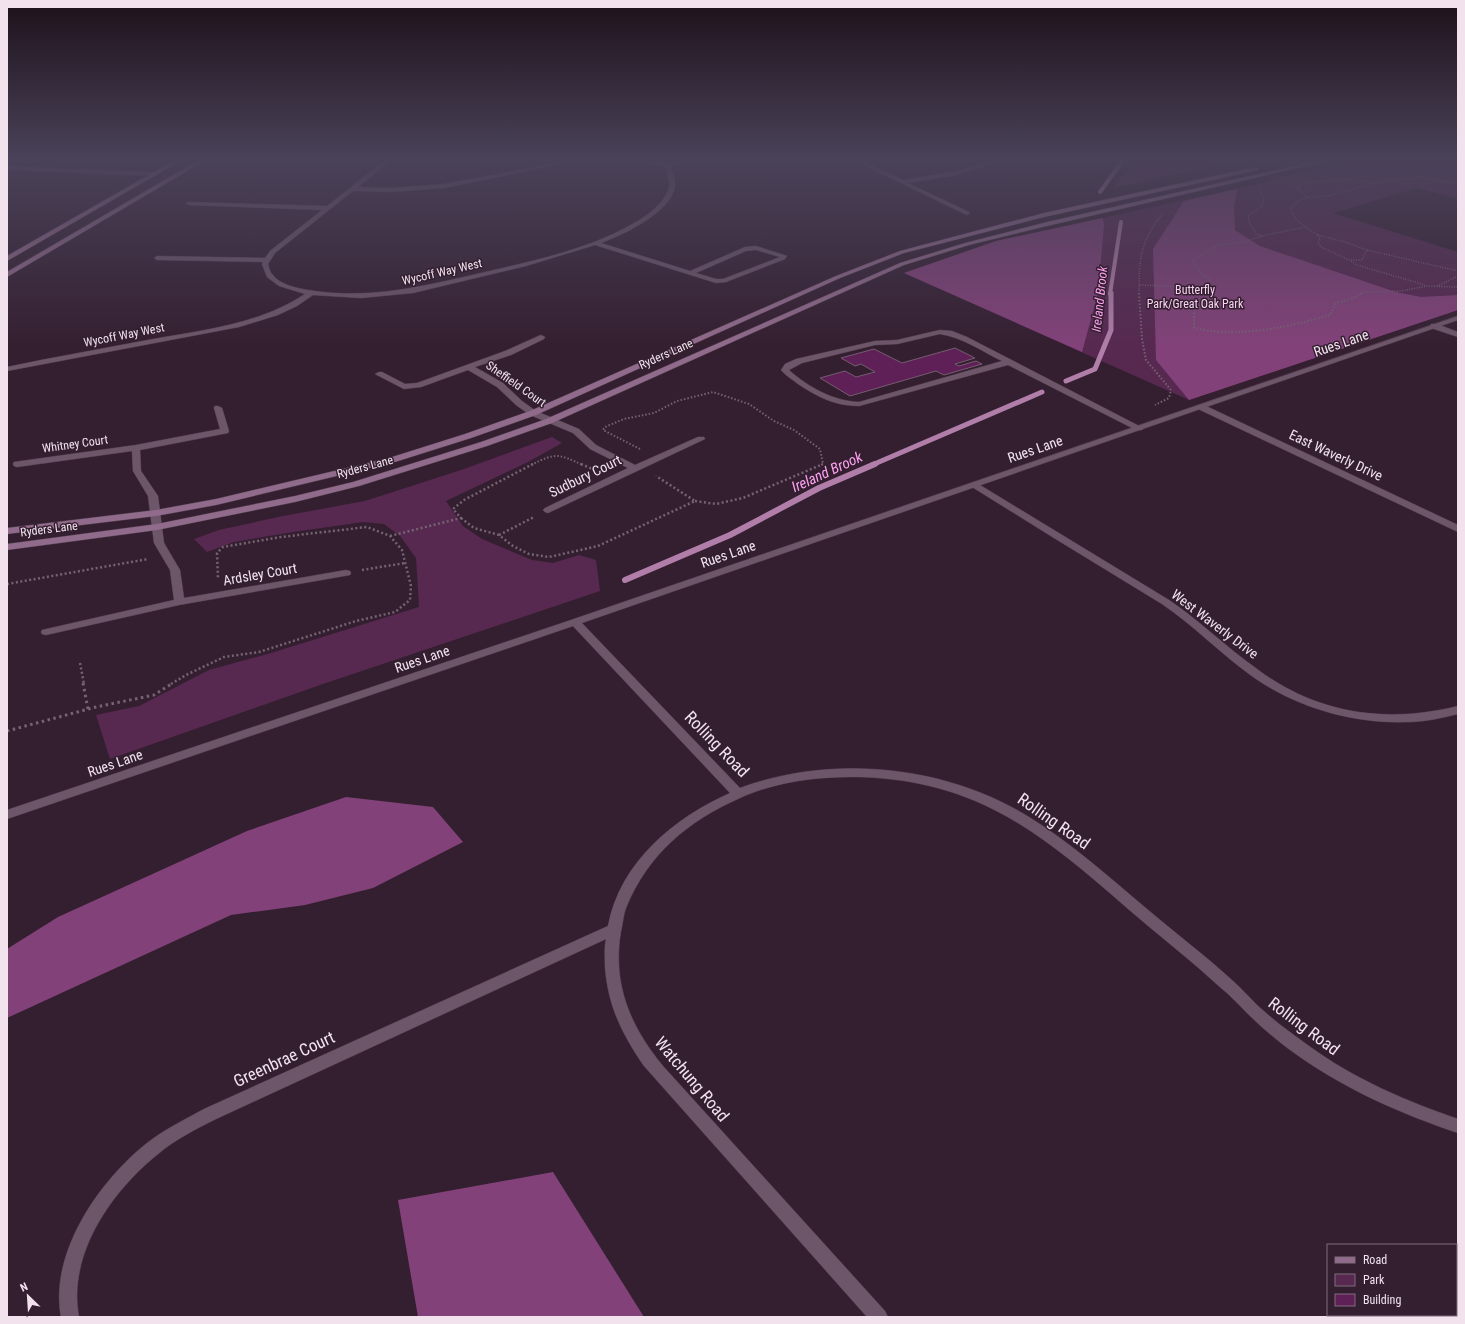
<svg xmlns="http://www.w3.org/2000/svg" width="1465" height="1324" font-family="'Roboto Condensed',sans-serif">
	<rect width="100%" height="100%" fill="#341f30"/>
	<g fill="#572951">
		<path d="M1136 160H1241L1113 188Z"/>
		<path d="M1357 160H1458V199L1417 188 1333 213 1458 252V310L1189 400 904 273 996 241 1263 183 1270 182 1271 179Z"/>
		<path d="M552 437 562 443 528 462 446 501 463 526 482 539 532 560 553 563 579 555 596 560 600 591 323 684 110 759 96 715 139 706 209 670 271 653 419 607 416 558 400 536 384 524 363 522 293 532 234 542 207 552 194 539 219 530 283 516 365 501 464 469Z"/>
	</g>
	<g fill="#824279">
		<path d="M1237 189 1234 207 1235 230 1260 246 1396 292 1421 297 1458 295V310L1189 400 1156 360 1153 249 1184 201Z"/>
		<path d="M1103 218 1104 225 1098 293 1082 352 904 273 996 241Z"/>
		<path d="M346 797 433 807 463 842 373 888 305 905 231 915 7 1018V949L58 917 247 831Z"/>
		<path d="M553 1172 644 1317H418L398 1200Z"/>
	</g>
	<g fill="none" stroke-linecap="round" stroke-linejoin="round">
		<g stroke="#b07ea9" stroke-width="4">
			<path d="M1100 192 1123 160"/>
			<path d="M1110 294 1121 222"/>
		</g>
		<g stroke="#b07ea9" stroke-width="5">
			<path d="M1066 381 1095 369 1111 330V293"/>
			<path d="M872 465 1042 392"/>
		</g>
		<path stroke="#b07ea9" stroke-width="6" d="M625 580 730 535 819 488 875 464"/>
	</g>
	<path fill="#5e2057" stroke="#755c70" d="M955 348 975 358 955 364 959 366 976 361 982 364 944 375 936 371 850 396 820 378 845 371 856 377 875 372 861 364 855 366 841 358 874 349 902 363Z"/>
	<g fill="none" stroke-linecap="round" stroke-linejoin="round">
		<g stroke="#4e3c4b" stroke-width="1">
			<g id="service">
				<path d="M7 166 154 172 157 174 154 176 7 170Z"/>
				<path d="M940 330 952 331 967 337 1143 428 1142 430H1136L1008 365 859 406C835 406 818 397 798 384 792 379 786 376 781 370L785 364 796 359 875 341 897 340ZM940 334C962 337 983 352 1002 361L859 402C833 401 808 387 789 370L802 363 875 345 897 344Z"/>
			</g>
		</g>
		<g stroke="#4e3c4b" stroke-width="1">
			<g id="minor">
				<path d="M385 160H392L358 187 391 188 444 184 571 160H583L444 188 391 192 353 191 275 253 268 264C269 267 270 273 273 275 280 285 297 288 308 290 372 301 432 284 494 270 541 259 591 248 634 223 647 216 660 206 667 193 672 185 668 175 665 166L651 165 634 160 665 163 696 160 671 166C673 173 676 180 675 187 670 213 623 235 601 243L690 271 745 247 756 246 787 256 785 259 726 282 716 283 595 245 526 266 413 293 361 298 313 295 297 306 278 315 239 327 7 371V367C54 357 101 349 148 340 202 330 258 325 305 294L279 286 267 277 262 264 263 262 157 260 154 258 157 256 265 258 270 251 322 210 189 205 186 203 187 202 327 206ZM756 250 780 257 723 279H716L696 273 746 251Z"/>
				<path d="M853 160H861L903 180 956 171 994 160H1003L957 175 908 183 969 212 970 213 967 215Z"/>
				<path d="M1431 324H1437L1458 332V337L1431 328Z"/>
				<path d="M541 335 545 337 544 339 511 355 475 367 503 383 522 401 536 411 579 429 596 445 635 465 698 437H704L705 439 548 513 545 512 543 510 545 508 628 468 590 449 573 433 530 415 516 405 497 387 468 370 421 387 404 389 375 374 379 372H382L405 384 417 383 505 351Z"/>
				<path d="M1198 405H1204L1458 525V532L1198 409Z"/>
				<path d="M215 406H218L222 408 229 431 228 433 140 450 141 471 158 496 164 543 180 570 184 598 346 570 350 571 351 573 350 575 179 605 46 635 42 634 41 632 42 630 174 600 170 570 154 543 148 496 133 471 132 451 17 467 14 466 13 464 14 462 136 445 220 429 214 408Z"/>
				<path d="M975 482 1169 600C1200 621 1226 647 1257 669 1317 714 1386 724 1458 706V714C1441 718 1425 722 1408 722 1352 724 1294 707 1249 674 1219 652 1193 625 1162 604 1138 589 1114 575 1090 560 1050 536 1011 511 972 487L970 485 972 483Z"/>
				<path d="M575 619 579 620 740 788C832 754 945 765 1029 817 1071 843 1109 877 1147 909 1175 933 1206 956 1233 981 1241 988 1249 997 1257 1005 1273 1020 1291 1033 1309 1046 1354 1079 1406 1101 1458 1119V1133C1402 1114 1349 1091 1300 1057 1281 1044 1263 1029 1246 1012 1238 1004 1230 995 1221 988 1191 960 1158 935 1127 908 1042 834 979 781 861 777 821 776 777 781 740 798 688 821 648 854 626 908 623 916 623 924 621 931 612 984 630 1026 663 1066L885 1311 888 1317H867L644 1066C622 1034 608 1006 605 967 605 957 604 948 606 939L216 1119C196 1129 176 1139 158 1154 112 1191 67 1254 79 1317H61C49 1253 99 1181 147 1143 165 1129 184 1120 204 1109L608 926C620 862 674 818 730 793L571 624 570 622Z"/>
			</g>
		</g>
		<g stroke="#4e3c4b" stroke-width="1">
			<path id="tertiary" d="M1458 316V320L579 624 7 819V810L571 620Z"/>
		</g>
		<g stroke="#4e3c4b" stroke-width="1">
			<g id="secondary">
				<path d="M175 160H182L7 261V256Z"/>
				<path d="M199 160H206L7 277V272Z"/>
				<path d="M1321 160H1332L1047 226 969 245 904 265 552 423 487 446 359 486 295 502 157 530 7 550V544L157 524 295 496 353 482 481 442 546 419 900 263 965 243 1047 222Z"/>
				<path d="M1256 167 1259 169 1258 170 1044 217 904 253 840 278 536 415 471 438 395 462 216 505 156 516 7 534V528L156 510 216 499 389 458 465 434 530 411 836 276 900 251 1044 213Z"/>
			</g>
		</g>
		<g stroke="#766372" stroke-width="1.5" stroke-dasharray="1 1.5" stroke-linecap="butt">
			<path d="M1409 160 1406 165C1418 181 1440 181 1458 183"/>
			<path d="M1344 163 1357 160"/>
			<path d="M1290 184 1308 197 1298 201 1290 209 1296 219 1305 227"/>
			<path d="M1259 189 1264 199 1262 206 1249 215 1248 220 1256 234 1262 236 1305 227 1318 235"/>
			<path d="M1299 189 1300 185 1308 182 1353 179 1376 183"/>
			<path d="M1308 197 1328 196 1384 181 1421 177"/>
			<path d="M1318 235 1345 242 1367 250 1362 260H1349L1321 247 1318 243 1320 238Z"/>
			<path d="M1367 250 1458 271"/>
			<path d="M1351 261 1357 265 1425 285"/>
			<path d="M1140 285 1209 288"/>
			<path d="M1437 286 1458 276"/>
			<path d="M1139 294C1139 258 1140 242 1163 213"/>
			<path d="M1213 294 1209 288 1211 281 1202 274 1192 260 1218 245 1244 242 1262 236"/>
			<path d="M1360 294 1364 292 1402 291 1426 286 1458 287"/>
		</g>
		<g stroke="#766372" stroke-width="2" stroke-dasharray="1.5 2" stroke-linecap="butt">
			<path d="M1139 293 1142 339 1146 360 1171 390 1169 398 1155 405"/>
			<path d="M1214 293 1208 305 1196 307 1194 311V327C1230 340 1294 326 1330 315L1336 303 1354 298 1362 293"/>
			<path d="M640 449 603 430 605 427 624 419 654 413 677 401 713 392 749 404 774 421 794 430 820 449 823 464 821 465"/>
			<path d="M531 465C557 452 558 454 583 465"/>
		</g>
		<g stroke="#766372" stroke-width="2.5" stroke-dasharray="2 2.5" stroke-linecap="butt">
			<path d="M581 464 595 470"/>
			<path d="M695 501 716 504 743 498 823 464"/>
			<path d="M461 518 474 528 499 535 513 546 529 554 549 557 598 546 695 501 656 476"/>
			<path d="M499 535 534 517"/>
			<path d="M390 536 461 518 453 509 464 500 533 464"/>
			<path d="M362 570 405 563"/>
			<path d="M7 584 148 559"/>
			<path d="M80 663 84 684"/>
			<path d="M171 684 186 675 224 657 259 652 356 621 395 612 410 600 411 586 402 550 390 536 367 527 281 537 223 547 217 553 218 579"/>
		</g>
		<g stroke="#766372" stroke-width="3" stroke-dasharray="2.5 3.5" stroke-linecap="butt">
			<path d="M83 683 88 709"/>
			<path d="M7 731 96 707 154 695 173 683"/>
		</g>
		<use href="#service" fill="#6e566a" fill-rule="evenodd"/>
		<use href="#minor" fill="#6e566a" fill-rule="evenodd"/>
		<use href="#tertiary" fill="#6e566a" fill-rule="evenodd"/>
		<use href="#secondary" fill="#916b8b" fill-rule="evenodd"/>
	</g>
	<linearGradient id="sky" x2="0" y2="1"><stop stop-color="#1d111a"/><stop offset="0.46" stop-color="#4a4259"/><stop offset="1" stop-color="#4a4259" stop-opacity="0"/></linearGradient>
	<rect width="1465" height="346" fill="url(#sky)"/>
	<g text-anchor="middle" stroke-width="3" stroke-linejoin="round" paint-order="stroke">
		<g font-size="12" fill="#f1e2ee" stroke="#341f30">
			<text transform="translate(442 272) rotate(-13)" y="4">Wycoff Way West</text>
			<text transform="translate(124 335) rotate(-11)" y="4">Wycoff Way West</text>
			<text transform="translate(666 354) rotate(-24)" y="4">Ryders Lane</text>
			<text transform="translate(516 384) rotate(35)" y="4">Sheffield Court</text>
			<text transform="translate(75 444) rotate(-8)" y="4">Whitney Court</text>
			<text transform="translate(365 467) rotate(-15)" y="4">Ryders Lane</text>
			<text transform="translate(49 529) rotate(-7)" y="4">Ryders Lane</text>
		</g>
		<g font-size="12" fill="#f8d3f2" stroke="#341f30">
			<text x="1195" y="294">Butterfly<tspan x="1195" dy="14">Park/Great Oak Park</tspan></text>
		</g>
		<g font-size="13" font-style="italic" fill="#fca1ef" stroke="#341f30">
			<text transform="translate(1099 299) rotate(-84)" y="5">Ireland Brook</text>
		</g>
		<g font-size="14" fill="#f1e2ee" stroke="#341f30">
			<text transform="translate(1341 343) rotate(-19)" y="5">Rues Lane</text>
			<text transform="translate(1035 449) rotate(-19)" y="5">Rues Lane</text>
			<text transform="translate(1336 455) rotate(25)" y="5">East Waverly Drive</text>
			<text transform="translate(585 476) rotate(-26)" y="5">Sudbury Court</text>
			<text transform="translate(728 554) rotate(-19)" y="5">Rues Lane</text>
			<text transform="translate(260 574) rotate(-10)" y="5">Ardsley Court</text>
			<text transform="translate(1215 624) rotate(37)" y="5">West Waverly Drive</text>
			<text transform="translate(422 659) rotate(-19)" y="5">Rues Lane</text>
			<text transform="translate(115 763) rotate(-19)" y="5">Rues Lane</text>
		</g>
		<g font-size="15" font-style="italic" fill="#fca1ef" stroke="#341f30">
			<text transform="translate(827 472) rotate(-25)" y="5">Ireland Brook</text>
		</g>
		<g font-size="17" fill="#f1e2ee" stroke="#341f30">
			<text transform="translate(717 744) rotate(46)" y="6">Rolling Road</text>
			<text transform="translate(1054 821) rotate(35)" y="6">Rolling Road</text>
			<text transform="translate(1304 1026) rotate(37)" y="6">Rolling Road</text>
			<text transform="translate(284 1059) rotate(-25)" y="6">Greenbrae Court</text>
			<text transform="translate(692 1079) rotate(50)" y="6">Watchung Road</text>
		</g>
	</g>
	<rect width="1465" height="1324" fill="none" stroke="#f1e2ee" stroke-width="16"/>
	<rect x="1327" y="1244" width="130" height="72" fill="#341f30" stroke="#806d7c"/>
	<rect x="1335" y="1257" width="20" height="6" fill="#916b8b" stroke="#806d7c"/>
	<text x="1363" y="1264" font-size="12" fill="#f1e2ee">Road</text>
	<rect x="1335" y="1274" width="20" height="12" fill="#572951" stroke="#806d7c"/>
	<text x="1363" y="1284" font-size="12" fill="#f1e2ee">Park</text>
	<rect x="1335" y="1294" width="20" height="12" fill="#5e2057" stroke="#806d7c"/>
	<text x="1363" y="1304" font-size="12" fill="#f1e2ee">Building</text>
	<g transform="translate(28 1296) rotate(335)" stroke="#341f30" stroke-width="3" paint-order="stroke">
	<path d="M0-3L7 15L0 10L-7 15Z" fill="#f1e2ee"/>
	<text y="-6" font-size="11" font-weight="bold" text-anchor="middle" fill="#f1e2ee">N</text>
	</g>
</svg>
